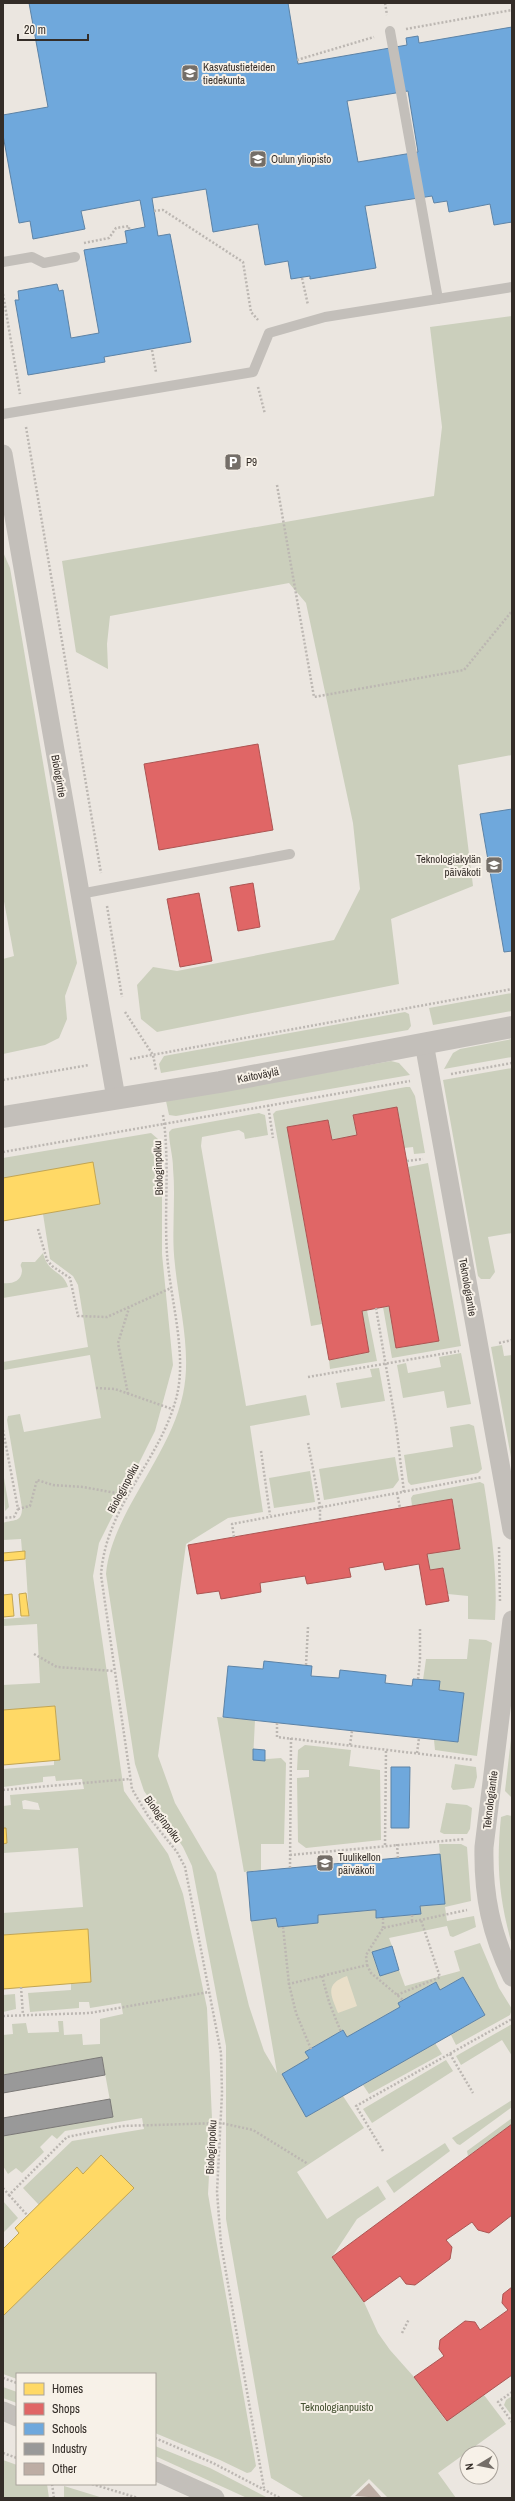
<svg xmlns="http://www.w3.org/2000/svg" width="515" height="2501" font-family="'Archivo Narrow',sans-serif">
	<rect width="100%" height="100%" fill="#ebe6e0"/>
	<g fill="#cbcfbc" fill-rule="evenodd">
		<path d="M512 316V755L458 765 473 886 391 919 399 984 157 1032 141 1019 137 985 153 967 177 971 334 940 360 889 353 823 306 603 289 583 110 616 107 644 108 669 76 652 62 561 434 496 442 427 430 327Z"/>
		<path d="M3 552 10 568 77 963 65 996 67 1019 59 1038 45 1045 3 1054V959L14 956 3 896Z"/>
		<path d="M512 993V1011L433 1025 429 1008Z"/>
		<path d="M405 1012 409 1014 411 1026 408 1030 161 1073 159 1064 164 1056Z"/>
		<path d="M512 1039V1057L444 1069 453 1053 460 1049Z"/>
		<path d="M391 1061 399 1063 410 1075 176 1116 169 1115 166 1101Z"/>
		<path d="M512 1068V1233L488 1237 495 1272 490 1279H481L478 1276 443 1080Z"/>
		<path d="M406 1087H410L415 1096 425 1153 414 1154 413 1147 404 1148 397 1107 353 1115 357 1135 332 1140 328 1120 287 1127 322 1324 311 1326 273 1114 276 1111Z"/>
		<path d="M259 1113 265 1115 268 1135 245 1139 244 1133 239 1130 202 1137 201 1146 246 1406 306 1395 310 1415 250 1426 263 1512 228 1518 186 1544 158 1756 175 1803 216 1873 249 2006 264 2051 277 2073 251 1921 276 1918 278 1927 318 1923V1915L373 1910H376L377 1918 421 1914 420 1906 444 1904 439 1844H461L467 1847 471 1901 445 1907 447 1921 474 1916 476 1927 453 1937 450 1936 447 1926 389 1938 392 1946 372 1953 380 1976 399 1970 405 1986 460 1971 454 1951 480 1943 499 1988 512 2009 510 2015 456 2045 451 2035 485 2015 463 1977 440 1990 435 1982 398 2003 400 2007 347 2037 343 2030 305 2052 309 2058 282 2074 306 2117 343 2096 364 2128 297 2172 327 2219 378 2186 386 2199 357 2219 332 2257 364 2302 378 2333 390 2350 414 2377 446 2421 484 2395 506 2424 438 2473 456 2498H388L369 2479 349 2498H305L271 2478 226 2219V2046L192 1866 183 1847 144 1791 135 1764 106 1574C111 1514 170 1457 183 1394 192 1353 179 1306 175 1265 171 1233 176 1200 173 1168 173 1156 169 1144 169 1132L172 1129Z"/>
		<path d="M151 1133 158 1139 162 1170V1254L173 1365 155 1431 99 1543 93 1576 124 1791 168 1854 176 1875 183 1894 207 2008 212 2119 208 2194 256 2466 251 2472 247 2473 220 2460 155 2433V2374H17V2379L3 2374V2316L133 2188 101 2155 83 2174 77 2168 39 2205 23 2188 72 2141 144 2129 142 2118 65 2131 57 2139 52 2135 40 2147 44 2152 22 2173 16 2168 8 2174 3 2166V2136L113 2117 102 2057 3 2075V2035L13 2034 12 2024 26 2023 28 2033 59 2032 58 2021H63L64 2035 82 2034 83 2045 100 2044V2019L123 2014 121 2003 90 2008 89 2002H79V2008L30 2012 28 1993 71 1990V1984L91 1982 87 1929 3 1935V1913L83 1907 78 1848 3 1853V1844L7 1843 6 1828H3V1806L11 1805 10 1795 84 1789 82 1779 56 1781 55 1776 43 1777V1782L3 1787V1769L54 1765V1761L60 1760 55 1706 3 1710V1685L40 1683 37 1624 3 1626V1619L29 1617 25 1551H22L21 1539 3 1540V1523C14 1519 22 1523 22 1508L7 1420 8 1416 20 1414 24 1432 101 1418 90 1355 4 1370 3 1362 88 1347 78 1285 73 1276 50 1259 43 1214 100 1204 93 1163 3 1178V1158ZM25 1800 38 1803 40 1810 23 1809 22 1801Z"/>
		<path d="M428 1163 461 1346 392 1358 383 1307 389 1306 397 1348 439 1340 408 1167Z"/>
		<path d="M43 1253C48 1274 63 1270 68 1287L3 1298V1283C11 1284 21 1282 22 1271 22 1266 19 1267 22 1262H35Z"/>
		<path d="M367 1310 377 1361 330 1369 329 1360 369 1352 362 1311Z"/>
		<path d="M502 1345 504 1356 512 1355V1463L491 1347Z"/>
		<path d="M461 1353 471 1404 447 1408 444 1391 403 1398 397 1365 406 1363 408 1373 441 1367 439 1357Z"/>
		<path d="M379 1368 385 1401 341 1408 336 1383 372 1377 370 1369Z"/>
		<path d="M469 1424 474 1426 482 1469 478 1473 411 1485 408 1482 404 1455 453 1447 450 1427Z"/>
		<path d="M395 1457 399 1480 393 1488 324 1500 319 1469Z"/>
		<path d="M310 1471 315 1502 274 1508 269 1478Z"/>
		<path d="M3 1472 9 1507 5 1511Z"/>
		<path d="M480 1482 484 1484C491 1529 498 1573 495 1620L468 1619V1596L448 1594 443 1568 430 1570 427 1554 460 1548 452 1499 412 1506 411 1498 413 1495Z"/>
		<path d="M469 1639 486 1640 492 1643 477 1756 435 1750 434 1740 458 1742 464 1693 439 1690 440 1681 423 1680 426 1659H467Z"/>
		<path d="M217 1717 255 1720 253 1760 281 1758 286 1763 284 1844H261V1870L244 1872Z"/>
		<path d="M512 1730V1798L505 1791Z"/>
		<path d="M305 1745 351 1750 349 1766 380 1770 381 1840 306 1848 298 1842 297 1778 309 1777V1770H297L298 1750Z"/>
		<path d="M455 1764 476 1767 477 1777 474 1788 453 1790 451 1787Z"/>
		<path d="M446 1803 467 1805 472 1808 470 1829 467 1834H444L440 1832Z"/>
		<path d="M507 1815 512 1816V1945C499 1899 496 1865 501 1817Z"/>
		<path d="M15 1994 16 2009 3 2012V1995Z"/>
		<path d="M512 2024V2056L502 2040 461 2065 456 2056Z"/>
		<path d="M435 2043 442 2054 369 2094 363 2085Z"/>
		<path d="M446 2060 453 2071 372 2123 363 2109Z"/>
		<path d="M512 2100V2107L460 2145 457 2144 452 2138Z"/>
		<path d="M512 2118V2124L468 2156 467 2151Z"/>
		<path d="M445 2143 450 2151 394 2193 386 2181Z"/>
		<path d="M3 2201 18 2218 3 2233Z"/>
		<path d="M3 2387 17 2392V2403L3 2398Z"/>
		<path d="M512 2396V2416L504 2405 506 2400Z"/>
		<path d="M155 2446 210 2468 268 2498H247L155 2456Z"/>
		<path d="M3 2460 17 2465V2484H47L49 2498H3Z"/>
		<path d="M64 2486 103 2498H64Z"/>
	</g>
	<path fill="#e9dfc9" d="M347 1976 357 2006 338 2013C331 1995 324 1984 347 1976Z"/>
	<g fill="#ffd966" stroke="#c2a553">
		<path d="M93 1162 100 1204 3 1221V1178Z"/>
		<path d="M25 1551V1559L3 1561V1553Z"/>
		<path d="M26 1593 29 1616H21L19 1594Z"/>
		<path d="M12 1594 14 1616 3 1617V1595Z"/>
		<path d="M55 1706 60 1760 3 1765V1710Z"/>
		<path d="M3 1828H6L7 1843 3 1844Z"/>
		<path d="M88 1929 91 1982 3 1989V1935Z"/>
		<path d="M101 2155 134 2188 3 2316V2249L19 2233 15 2228 77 2167 83 2174Z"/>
	</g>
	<g fill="#e06666" stroke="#ac5553">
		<path d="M258 744 273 830 159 850 144 764Z"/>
		<path d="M253 883 260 927 238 931 230 887Z"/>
		<path d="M199 893 212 961 180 967 167 899Z"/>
		<path d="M397 1107 439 1341 396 1348 389 1306 362 1311 369 1352 329 1360 287 1127 328 1120 332 1140 357 1135 353 1115Z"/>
		<path d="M452 1499 460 1549 427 1554 430 1570 443 1568 449 1601 426 1605 419 1564 385 1570 383 1562 349 1568 351 1577 307 1584 305 1576 260 1583 261 1592 221 1599 219 1591 197 1594 188 1545Z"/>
		<path d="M512 2124V2215L489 2233 478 2230 472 2222 446 2240 452 2247 450 2259 415 2285 406 2284 400 2276 364 2302 332 2257Z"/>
		<path d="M512 2287V2375L447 2421 414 2377 444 2356 439 2349 440 2340 465 2321 475 2322 480 2330 508 2310 502 2303 503 2294Z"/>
	</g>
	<g fill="#6fa8dc" stroke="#5d83a6" fill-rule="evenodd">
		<path d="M29 3H288L298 64 407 45 406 38 418 36 419 43 512 27V222L494 225 490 204 449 212 447 201 434 203 432 196 365 206 376 268 310 279V276L291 279 288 261 265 265 258 224 213 232 206 189 152 198 158 236 170 234 191 342 104 357 105 362 28 375 15 300H19L18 291 57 284 59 291 63 290 71 338 99 333 84 250 127 243 125 231 145 227 140 200 81 211 85 229 33 239 30 221 19 223 3 135V115L48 107ZM408 91 418 152 358 162 347 101Z"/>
		<path d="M512 809V951L504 952 480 814Z"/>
		<path d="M264 1661 312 1666 311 1676 339 1678 340 1670 386 1675 385 1683 412 1686 413 1679 440 1681 439 1690 464 1693 458 1742 223 1717 228 1666 263 1669Z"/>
		<path d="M253 1749 265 1750V1761L253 1760Z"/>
		<path d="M391 1767H410L409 1828H391Z"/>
		<path d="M440 1854 445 1904 420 1906 421 1914 376 1918V1910H373L318 1915V1923L278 1927 276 1918 251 1921 247 1872Z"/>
		<path d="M392 1946 399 1970 380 1976 372 1952Z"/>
		<path d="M463 1977 485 2015 306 2117 282 2074 309 2058 305 2052 343 2030 347 2037 400 2007 398 2003 436 1982 440 1990Z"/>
	</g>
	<g fill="#999" stroke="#7b7977">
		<path d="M102 2057 105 2075 3 2093V2075Z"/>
		<path d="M110 2099 113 2117 3 2136V2118Z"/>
	</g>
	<path fill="#bdada4" d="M369 2483 382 2498 355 2496Z"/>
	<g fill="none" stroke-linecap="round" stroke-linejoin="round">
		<g stroke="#bcb7b2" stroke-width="2.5" stroke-dasharray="2 2" stroke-linecap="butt">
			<path d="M385 3 387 15"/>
			<path d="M406 29 512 10"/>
			<path d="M297 60 374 37"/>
			<path d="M154 211 163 210 243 262 251 312 258 320"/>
			<path d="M84 243 109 238 116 228 129 226V230"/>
			<path d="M302 278 308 305"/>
			<path d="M3 294 20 394"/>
			<path d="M152 350 156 372"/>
			<path d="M258 387 265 414"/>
			<path d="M26 427 101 873"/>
			<path d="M277 485 314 697 464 670 512 611"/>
			<path d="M107 906 122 997"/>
			<path d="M125 1012 153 1055 156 1070"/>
			<path d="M130 1059 512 989"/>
			<path d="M451 1074 512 1063"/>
			<path d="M3 1080 89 1065"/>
			<path d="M268 1105 273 1138"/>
			<path d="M163 1115C170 1161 164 1208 167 1254 170 1298 187 1352 177 1395 161 1461 106 1504 101 1575L132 1789 148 1816 177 1852 185 1867 221 2053 222 2093 217 2192 221 2244 264 2488"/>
			<path d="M3 1152 410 1081"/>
			<path d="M407 1161 423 1159"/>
			<path d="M38 1229 47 1260 52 1266 70 1278 78 1316 107 1317 171 1288"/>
			<path d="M376 1308 396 1425 404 1492"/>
			<path d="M499 1343 512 1340"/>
			<path d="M308 1377 459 1351"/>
			<path d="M96 1388 115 1389 172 1409"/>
			<path d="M128 1394 118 1343 129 1308"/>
			<path d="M3 1430 18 1509 14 1517 3 1518"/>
			<path d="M308 1443 320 1506V1522"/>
			<path d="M261 1451 270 1515"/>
			<path d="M397 1493 400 1508"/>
			<path d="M18 1509 30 1506 37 1480 53 1485 83 1487 127 1495"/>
			<path d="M234 1537 232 1524 482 1477"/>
			<path d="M499 1547 500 1602"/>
			<path d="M34 1654 57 1667 114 1671"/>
			<path d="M306 1665 308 1627"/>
			<path d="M418 1679 420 1659V1629"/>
			<path d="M277 1723V1737L473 1760"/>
			<path d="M350 1745 352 1731"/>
			<path d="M417 1753 419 1738"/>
			<path d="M3 1790 130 1779"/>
			<path d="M397 1844 398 1858"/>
			<path d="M385 1845 386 1750"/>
			<path d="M290 1855 465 1839"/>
			<path d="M290 1868 291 1738"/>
			<path d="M412 1915V1921"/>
			<path d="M283 1927 289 1984"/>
			<path d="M383 1928V1918"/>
			<path d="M367 1965 371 1973 403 2000"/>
			<path d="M322 1976 329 2002 341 2032"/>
			<path d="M21 1987 23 2015"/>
			<path d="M397 1995 440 1977 421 1920"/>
			<path d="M3 2016 90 2013 209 1992"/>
			<path d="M311 2049 296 2013 289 1984 367 1965 366 1955 383 1928 467 1910"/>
			<path d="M450 2054 473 2093"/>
			<path d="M383 2151 356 2106 512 2019"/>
			<path d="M3 2188 9 2195 67 2137 122 2126 221 2123 253 2130 308 2164"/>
			<path d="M9 2195 28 2216"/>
			<path d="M402 2333 409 2319"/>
			<path d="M3 2378 17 2383"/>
			<path d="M512 2392 498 2402 512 2422"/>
			<path d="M155 2438 213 2463 280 2498"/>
			<path d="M3 2453 17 2458"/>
			<path d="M52 2484 54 2498"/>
			<path d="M92 2484 138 2498"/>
		</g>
		<g stroke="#c3bfba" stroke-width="10">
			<path d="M390 31 438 299"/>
			<path d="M3 262 32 257 44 263 75 257"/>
			<path d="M3 414 253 372 269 333 325 317 512 287"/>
			<path d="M80 894 290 854"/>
		</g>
		<g stroke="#c3bfba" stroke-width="19">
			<path d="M3 454 116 1098"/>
			<path d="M424 1043 512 1530"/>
			<path d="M512 1620 484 1847C483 1896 491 1933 512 1977"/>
			<path d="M3 2411 17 2417"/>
			<path d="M155 2471 215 2498"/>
		</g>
		<path stroke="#c3bfba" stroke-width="22" d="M3 1117 220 1082 512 1027"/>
	</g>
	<defs>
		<g id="university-square" transform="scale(0.9)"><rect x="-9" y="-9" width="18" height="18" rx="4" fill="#746e68" stroke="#f7f1e8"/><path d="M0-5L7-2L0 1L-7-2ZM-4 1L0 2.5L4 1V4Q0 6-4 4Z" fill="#fff"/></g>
		<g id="parking-square" transform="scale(0.9)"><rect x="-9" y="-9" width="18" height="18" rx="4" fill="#746e68" stroke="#f7f1e8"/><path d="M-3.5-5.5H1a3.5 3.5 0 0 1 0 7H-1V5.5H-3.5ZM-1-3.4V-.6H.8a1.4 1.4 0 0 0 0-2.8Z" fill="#fff"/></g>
		<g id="school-square" transform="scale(0.9)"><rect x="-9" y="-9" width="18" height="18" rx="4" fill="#746e68" stroke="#f7f1e8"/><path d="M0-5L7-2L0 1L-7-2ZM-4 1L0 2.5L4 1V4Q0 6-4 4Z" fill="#fff"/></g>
	</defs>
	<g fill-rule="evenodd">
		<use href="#university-square" x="190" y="73"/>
		<use href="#university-square" x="258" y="159"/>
		<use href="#parking-square" x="233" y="462"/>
		<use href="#school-square" x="494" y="865"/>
		<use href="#school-square" x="325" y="1863"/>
	</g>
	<g text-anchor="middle" stroke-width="4" stroke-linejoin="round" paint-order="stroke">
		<g font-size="11" fill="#342d28" stroke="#f7f1e8" text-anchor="start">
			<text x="203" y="71">Kasvatustieteiden<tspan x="203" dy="13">tiedekunta</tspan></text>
			<text x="271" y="163">Oulun yliopisto</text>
			<text x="246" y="466">P9</text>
			<text x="481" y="863" text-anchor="end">Teknologiakylän<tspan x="481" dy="13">päiväkoti</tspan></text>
			<text x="338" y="1861">Tuulikellon<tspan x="338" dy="13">päiväkoti</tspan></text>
		</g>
		<g font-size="11" fill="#342d28" stroke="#f7f1e8">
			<text transform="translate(59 776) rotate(80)" y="4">Biologintie</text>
			<text transform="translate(258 1075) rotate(-11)" y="4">Kaitoväylä</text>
			<text transform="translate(158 1168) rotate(-92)" y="4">Biologinpolku</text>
			<text transform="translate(468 1287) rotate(80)" y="4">Teknologiantie</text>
			<text transform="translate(123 1488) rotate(-62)" y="4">Biologinpolku</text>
			<text transform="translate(490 1800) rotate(-83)" y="4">Teknologiantie</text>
			<text transform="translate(163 1819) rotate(54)" y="4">Biologinpolku</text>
			<text transform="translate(211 2147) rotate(-87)" y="4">Biologinpolku</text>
		</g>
		<g font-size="11" fill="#424f2f" stroke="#f7f1e8">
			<text x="337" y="2411">Teknologianpuisto</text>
		</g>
	</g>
	<rect width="515" height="2501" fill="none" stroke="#342d28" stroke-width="8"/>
	<rect x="16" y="2373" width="140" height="112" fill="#f7f1e8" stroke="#a9a39b"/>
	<rect x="24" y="2383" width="20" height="12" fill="#ffd966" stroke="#a9a39b"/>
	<text x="52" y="2393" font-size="12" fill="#342d28">Homes</text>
	<rect x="24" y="2403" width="20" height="12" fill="#e06666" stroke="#a9a39b"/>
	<text x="52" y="2413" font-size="12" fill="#342d28">Shops</text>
	<rect x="24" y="2423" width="20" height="12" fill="#6fa8dc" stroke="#a9a39b"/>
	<text x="52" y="2433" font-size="12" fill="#342d28">Schools</text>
	<rect x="24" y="2443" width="20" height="12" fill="#999999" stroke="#a9a39b"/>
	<text x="52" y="2453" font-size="12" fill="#342d28">Industry</text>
	<rect x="24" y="2463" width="20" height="12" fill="#bdada4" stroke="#a9a39b"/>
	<text x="52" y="2473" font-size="12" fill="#342d28">Other</text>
	<g transform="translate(479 2465) rotate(260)"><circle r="19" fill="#f7f1e8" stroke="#a9a39b"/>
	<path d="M0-3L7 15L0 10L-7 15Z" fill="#746e68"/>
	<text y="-6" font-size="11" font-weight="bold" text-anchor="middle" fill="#342d28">N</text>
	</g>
	<path d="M18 34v6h70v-6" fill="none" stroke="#342d28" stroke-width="2"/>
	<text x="24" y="34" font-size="12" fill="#342d28" stroke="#f7f1e8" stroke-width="3" paint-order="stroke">20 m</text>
</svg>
